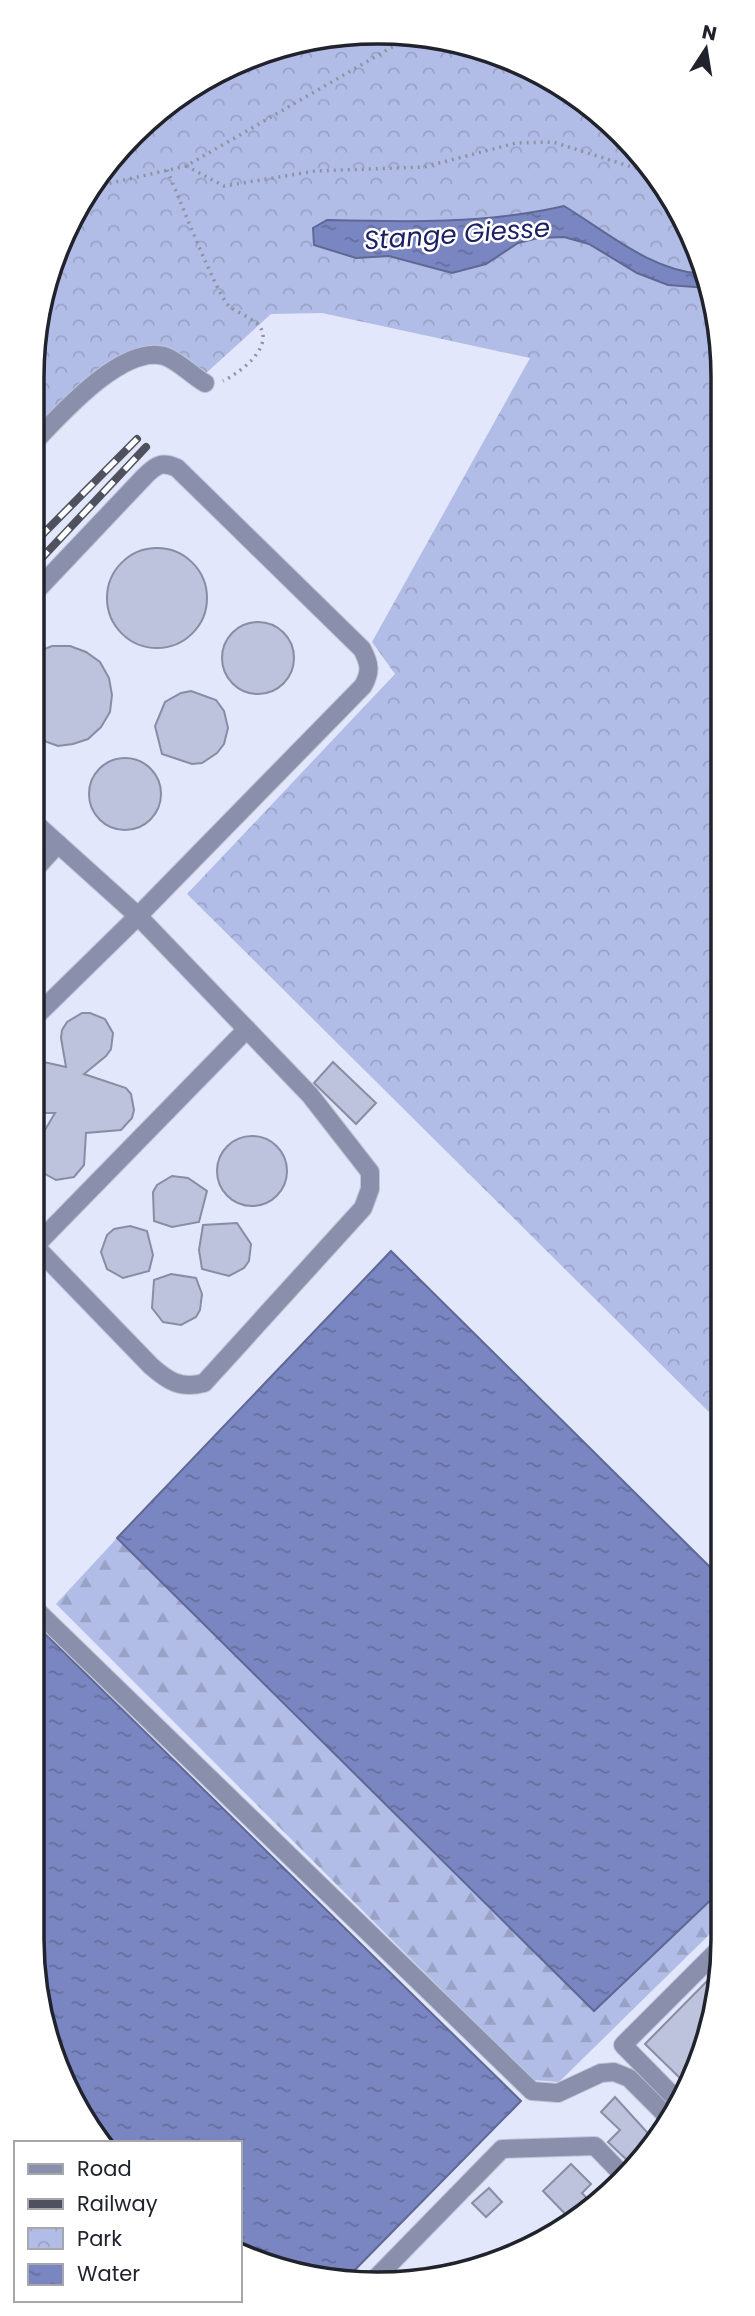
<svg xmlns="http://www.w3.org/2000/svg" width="755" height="2316" font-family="Poppins,sans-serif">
	<defs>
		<pattern id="forest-firs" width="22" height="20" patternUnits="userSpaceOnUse" patternTransform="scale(1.75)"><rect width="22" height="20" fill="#b2bde7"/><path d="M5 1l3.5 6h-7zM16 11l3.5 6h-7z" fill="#99a2c6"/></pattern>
		<pattern id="park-crowns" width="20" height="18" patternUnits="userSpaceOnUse" patternTransform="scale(1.75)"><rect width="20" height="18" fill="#b2bde7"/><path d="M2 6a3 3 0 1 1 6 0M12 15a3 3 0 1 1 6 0" fill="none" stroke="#99a2c6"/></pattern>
		<pattern id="water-ripples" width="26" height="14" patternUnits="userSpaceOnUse" patternTransform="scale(1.75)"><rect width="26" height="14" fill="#7a86c1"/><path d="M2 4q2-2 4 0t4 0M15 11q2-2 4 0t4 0" fill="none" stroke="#646d9d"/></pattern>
	</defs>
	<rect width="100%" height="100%" fill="#e2e7fc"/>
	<path fill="url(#forest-firs)" d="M117 1538 594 2010 717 1894V1927L559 2082 532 2080 56 1604Z"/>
	<path fill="url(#park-crowns)" d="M310 38H445L550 78 622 133 688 224 720 332 718 1421 187 894 395 674 372 642 530 358 322 313 271 314 204 375C180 358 159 339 129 352L38 429V310L90 185 186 90Z"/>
	<g fill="url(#water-ripples)" stroke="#5f6894" stroke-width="2">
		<path d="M564 206C607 232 651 271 703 274L707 288 668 285 637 273 589 244 564 237 538 238 518 243 486 264 452 273 389 256 356 258 314 245 313 228 327 220C406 222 487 224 564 206Z"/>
		<path d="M391 1251 718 1575 717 1894 594 2011 117 1538Z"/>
		<path d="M33 1622 521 2101 344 2281 333 2282 240 2253V2143H103L58 2071 32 1938Z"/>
	</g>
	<g fill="#bdc3dc" stroke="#888da5" stroke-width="2">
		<circle cx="157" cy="598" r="50"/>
		<circle cx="258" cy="658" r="36"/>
		<path d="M52 646H70L86 652 100 662 109 678 112 695 110 712 101 727 88 739 73 744 58 746 36 738 37 652Z"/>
		<path d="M191 691 216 700 224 711 228 728 224 744 217 753 202 763 192 764 162 754 155 726 165 702 181 693Z"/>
		<circle cx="125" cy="794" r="36"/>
		<path d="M82 1013H90L105 1019 113 1033 111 1049 106 1056 84 1074 126 1088 131 1094 134 1110 132 1118 121 1130 86 1133 84 1165 74 1177 56 1180 40 1171 35 1157 36 1145 55 1113H35V1060L66 1067 61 1038 62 1030 67 1022Z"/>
		<path d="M333 1062 376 1103 356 1124 314 1083Z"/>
		<circle cx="252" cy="1171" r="35"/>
		<path d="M172 1176 188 1178 207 1191 199 1222 172 1227 154 1221 153 1192 157 1185Z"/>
		<path d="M237 1223 251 1244 249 1261 244 1268 229 1276 202 1269 199 1250 203 1225Z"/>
		<path d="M130 1226 147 1231 153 1255 149 1271 123 1278 107 1269 101 1252 107 1235 114 1229Z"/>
		<path d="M171 1274 196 1278 202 1294 200 1310 196 1317 181 1325 163 1322 152 1308 154 1280Z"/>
		<path d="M717 1971V2006L685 2083 645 2044Z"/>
		<path d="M615 2097 655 2141 631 2164 608 2142 620 2130 601 2112Z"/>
		<path d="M571 2164 591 2184 582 2193 592 2204 573 2222 543 2191Z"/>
		<path d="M489 2188 502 2202 486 2217 472 2203Z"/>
	</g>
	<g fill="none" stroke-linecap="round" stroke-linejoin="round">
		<g stroke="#bfc4d7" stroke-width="20">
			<g id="minor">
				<path d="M38 438C64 411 123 345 164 356 179 361 191 375 205 383"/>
				<path d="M36 824 138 916 363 686C371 672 370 664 362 649L177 468C162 461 156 465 145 476L37 590"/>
				<path d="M36 868 58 844"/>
				<path d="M35 1017 138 916 310 1095 370 1172V1189L363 1208 204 1383C180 1389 168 1381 151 1366L35 1246 247 1029"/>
				<path d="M33 1607 532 2091 558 2093 601 2073 614 2072 629 2078 670 2119"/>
				<path d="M678 2101 623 2045 717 1951"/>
				<path d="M375 2279 502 2149 595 2146 622 2174"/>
			</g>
		</g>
		<g stroke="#8e92a2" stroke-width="3.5" stroke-dasharray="2 5" stroke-linecap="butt">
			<path d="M186 166 224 186 315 171 424 167 516 143 553 142 651 173"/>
			<path d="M167 170C178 194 217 297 230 307 242 316 265 321 263 339 261 357 237 374 223 381"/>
			<path d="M89 188 186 166 408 38"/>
		</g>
		<use href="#minor" stroke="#8a90ab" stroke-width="18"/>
		<g stroke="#4f525e" stroke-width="8">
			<g id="rail">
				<path d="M37 540 137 439"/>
				<path d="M37 563 146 447"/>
			</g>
		</g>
		<use href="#rail" stroke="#fff" stroke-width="5" stroke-dasharray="16" stroke-linecap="butt"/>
	</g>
	<g text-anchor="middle" stroke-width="5" stroke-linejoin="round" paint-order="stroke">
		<g font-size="26" font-style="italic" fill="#1d2065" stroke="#fff">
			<text transform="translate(457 234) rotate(-4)" y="9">Stange Giesse</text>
		</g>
	</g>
	<path d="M0 0H755V2316H0ZM377 44H378A333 333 0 0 1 711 377V1939A333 333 0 0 1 378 2272H377A333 333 0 0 1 44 1939V377A333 333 0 0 1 377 44Z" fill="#fff" fill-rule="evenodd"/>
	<path fill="none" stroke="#20222c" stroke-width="3.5" d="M377 44H378A333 333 0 0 1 711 377V1939A333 333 0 0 1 378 2272H377A333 333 0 0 1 44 1939V377A333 333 0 0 1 377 44Z"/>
	<rect x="14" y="2141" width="228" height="161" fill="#ffffff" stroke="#a6a7ab" stroke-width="2"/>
	<rect x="28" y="2164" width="35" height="10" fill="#8a90ab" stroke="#a6a7ab" stroke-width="2"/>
	<text x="77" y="2176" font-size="21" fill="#20222c">Road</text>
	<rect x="28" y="2199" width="35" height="10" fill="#4f525e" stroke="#a6a7ab" stroke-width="2"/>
	<text x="77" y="2211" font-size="21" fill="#20222c">Railway</text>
	<rect x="28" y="2228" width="35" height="21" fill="url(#park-crowns)" stroke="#a6a7ab" stroke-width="2"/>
	<text x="77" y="2246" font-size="21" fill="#20222c">Park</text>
	<rect x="28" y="2264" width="35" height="21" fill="url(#water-ripples)" stroke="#a6a7ab" stroke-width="2"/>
	<text x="77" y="2281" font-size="21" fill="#20222c">Water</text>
	<g transform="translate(706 49) rotate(12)" stroke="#ffffff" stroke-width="5" paint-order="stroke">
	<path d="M0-5L12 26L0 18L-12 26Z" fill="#20222c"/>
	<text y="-10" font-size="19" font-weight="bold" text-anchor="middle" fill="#20222c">N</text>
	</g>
</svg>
